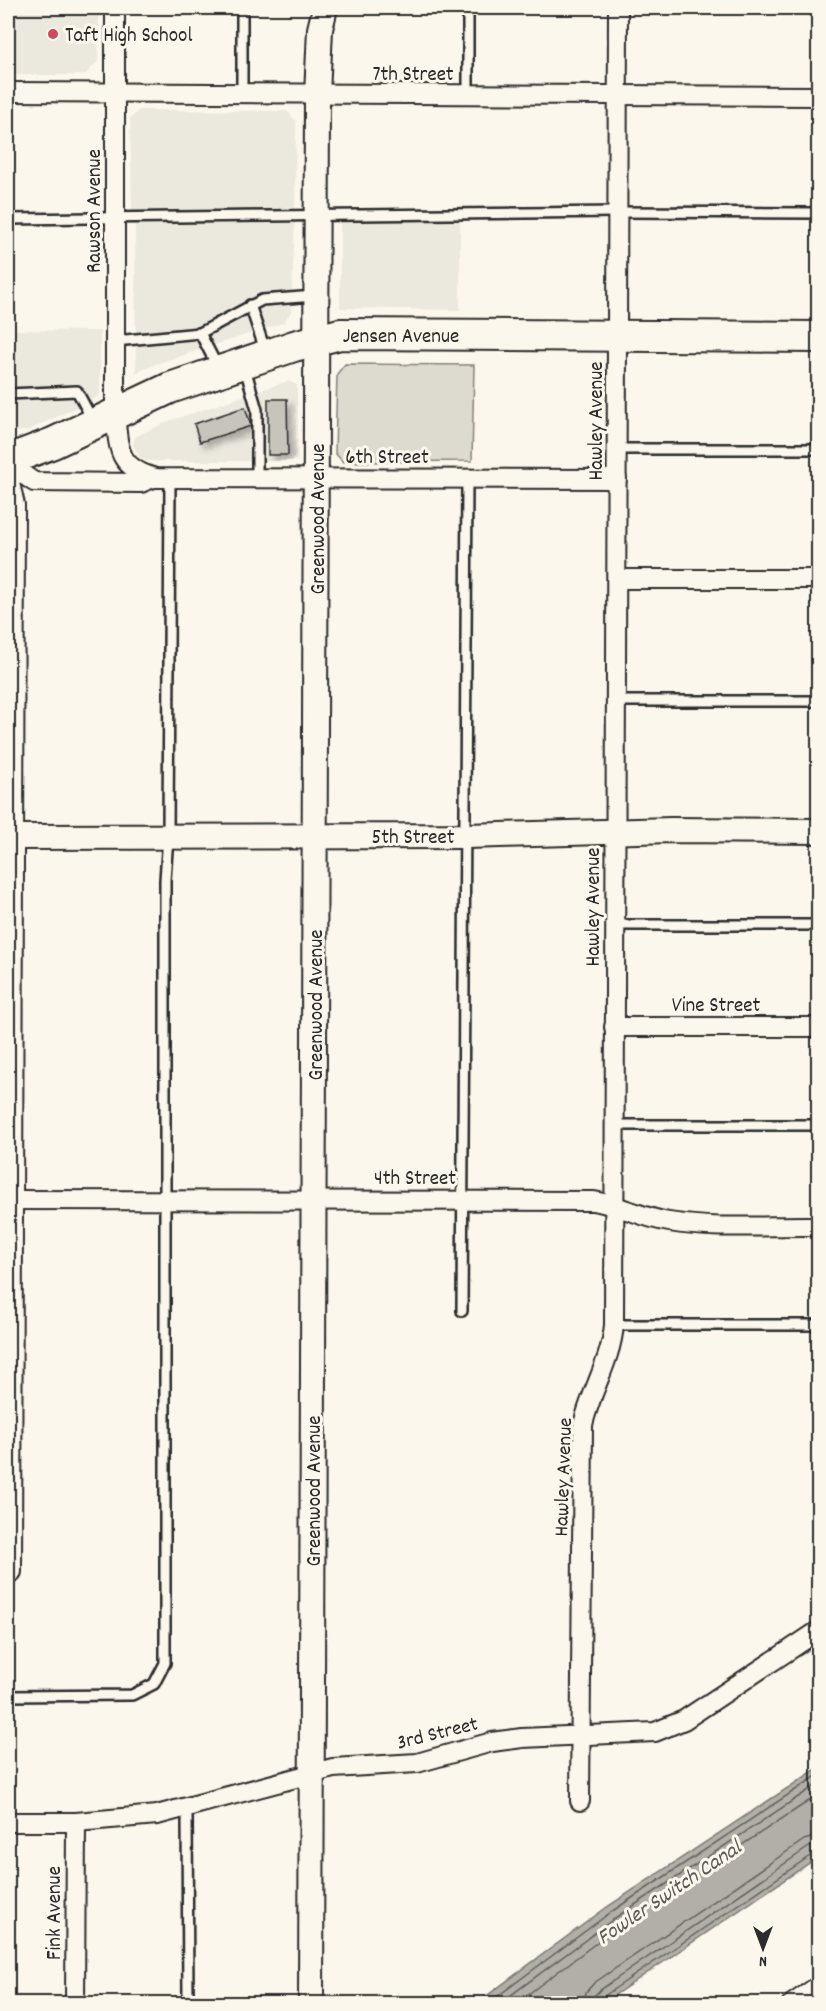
<svg xmlns="http://www.w3.org/2000/svg" width="826" height="2011" font-family="Dekko,sans-serif">
	<defs>
		<filter id="shadow"><feDropShadow dx="5.5" dy="5.5" stdDeviation="3" flood-color="#0004"/></filter>
	</defs>
	<rect width="100%" height="100%" fill="#fbf7ec"/>
	<filter id="ink" filterUnits="userSpaceOnUse"><feTurbulence type="fractalNoise" baseFrequency=".0167" numOctaves="2"/><feDisplacementMap in="SourceGraphic" scale="12" xChannelSelector="R" yChannelSelector="G"/><feConvolveMatrix kernelMatrix="1 2 1 2 8 2 1 2 1" color-interpolation-filters="sRGB"/></filter>
	<g filter="url(#ink)">
		<g fill="#ebe8de">
			<path d="M8 8H99L98 61 85 75H8Z"/>
			<path d="M139 110 287 111 296 121 295 212 132 211 130 119Z"/>
			<path d="M340 218 460 219V310L340 308Z"/>
			<path d="M295 223 291 312 283 323 156 364 136 373 135 224Z"/>
			<path d="M11 330 100 331V393L97 397 27 431 14 432 12 427Z"/>
			<path d="M288 381 297 385 296 456 290 461H146L139 457 133 445 135 437 169 421Z"/>
		</g>
		<path fill="#dddad0" stroke="#84827e" stroke-width="1.5" d="M345 364 474 365 472 461 343 462 335 453 337 374Z"/>
		<path fill="#b1afa7" stroke="#7b7a75" stroke-width="1.5" d="M818 1768V1857L603 2003H477L607 1907Z"/>
		<g fill="none" stroke-linecap="round" stroke-linejoin="round">
			<g stroke="#61605d" stroke-width="1.5">
				<path d="M487 2004 611 1912 818 1775"/>
				<path d="M499 2004 615 1918 818 1784"/>
				<path d="M515 2004 620 1925 818 1795"/>
				<path d="M584 2004 586 1992 594 1983 804 1840 818 1836"/>
				<path d="M593 2004 594 1996 600 1990 809 1847 818 1845"/>
				<path d="M601 2004 604 1996 813 1854 818 1852"/>
			</g>
		</g>
		<g fill="#c7c4bc" stroke="#2b2b2b" stroke-width="1.5" filter="url(#shadow)">
			<path d="M268 399H287L288 455H268Z"/>
			<path d="M245 407 251 426 200 442 194 424Z"/>
		</g>
		<g fill="none" stroke-linecap="round" stroke-linejoin="round">
			<g stroke="#2b2b2b" stroke-width="14">
				<g id="service">
					<path d="M242 8V94"/>
					<path d="M468 8V96"/>
					<path d="M8 219 618 212 818 213"/>
					<path d="M250 305 266 353"/>
					<path d="M200 333 217 366"/>
					<path d="M115 341 200 333 262 300 315 296"/>
					<path d="M245 368 257 410V477"/>
					<path d="M8 394 77 391 93 421"/>
					<path d="M618 449H818"/>
					<path d="M615 701H818"/>
					<path d="M615 925H818"/>
					<path d="M614 1125H818"/>
					<path d="M462 1311 467 478"/>
					<path d="M614 1325H818"/>
					<path d="M8 1696 132 1695 154 1684 165 1663V880L168 836 170 478"/>
					<path d="M187 1808 188 2004"/>
				</g>
			</g>
			<g stroke="#2b2b2b" stroke-width="22">
				<g id="minor">
					<path d="M115 8V414C119 450 117 467 156 478L617 479"/>
					<path d="M8 92 818 96"/>
					<path d="M8 464 34 482 141 483 151 479"/>
					<path d="M8 474 15 505 12 1572H8"/>
					<path d="M617 579H818"/>
					<path d="M614 1027H818"/>
					<path d="M8 1200 593 1201C620 1205 643 1218 669 1222 718 1230 770 1225 818 1226"/>
					<path d="M580 1801 583 1425C591 1390 611 1361 614 1325L618 8"/>
					<path d="M8 1822H76L157 1815 333 1768 417 1763 492 1742 522 1738 655 1732 684 1720 818 1631"/>
					<path d="M75 2004 76 1822"/>
					<path d="M792 2004 818 1986"/>
				</g>
			</g>
			<g stroke="#2b2b2b" stroke-width="28">
				<g id="tertiary">
					<path d="M8 837 466 836 671 830 818 831"/>
					<path d="M311 2004 317 95 320 29 325 8"/>
				</g>
			</g>
			<g stroke="#2b2b2b" stroke-width="34">
				<path id="primary" d="M8 460 53 443 170 388 294 346 340 334 818 337"/>
			</g>
			<use href="#service" stroke="#fbf7ec" stroke-width="9"/>
			<use href="#minor" stroke="#fbf7ec" stroke-width="18"/>
			<use href="#tertiary" stroke="#fbf7ec" stroke-width="24"/>
			<use href="#primary" stroke="#fbf7ec" stroke-width="30"/>
		</g>
	</g>
	<circle fill="#d1495b" stroke="#fbf7ec" stroke-width="2" cx="53" cy="34" r="6"/>
	<g text-anchor="middle" stroke-width="6" stroke-linejoin="round" paint-order="stroke">
		<g font-size="21" fill="#2b2b2b" stroke="#fbf7ec" text-anchor="start">
			<text x="65" y="41">Taft High School</text>
		</g>
		<g font-size="21" fill="#2b2b2b" stroke="#fbf7ec">
			<text x="413" y="80">7th Street</text>
			<text transform="translate(93 211) rotate(-90)" y="7">Rawson Avenue</text>
			<text x="401" y="342">Jensen Avenue</text>
			<text transform="translate(595 421) rotate(-90)" y="7">Hawley Avenue</text>
			<text x="387" y="463">6th Street</text>
			<text transform="translate(317 519) rotate(-90)" y="7">Greenwood Avenue</text>
			<text x="413" y="843">5th Street</text>
			<text transform="translate(592 907) rotate(-90)" y="7">Hawley Avenue</text>
			<text x="716" y="1011">Vine Street</text>
			<text transform="translate(315 1005) rotate(-90)" y="7">Greenwood Avenue</text>
			<text x="415" y="1184">4th Street</text>
			<text transform="translate(562 1477) rotate(-88)" y="7">Hawley Avenue</text>
			<text transform="translate(313 1491) rotate(-90)" y="7">Greenwood Avenue</text>
			<text transform="translate(437 1732) rotate(-14)" y="7">3rd Street</text>
			<text transform="translate(53 1913) rotate(-90)" y="7">Fink Avenue</text>
		</g>
		<g font-size="22" font-style="italic" fill="#5a5956" stroke="#fbf7ec">
			<text transform="translate(668 1891) rotate(-34)" y="8">Fowler Switch Canal</text>
		</g>
	</g>
	<rect width="826" height="2011" fill="none" stroke="#fbf7ec" stroke-width="30"/>
	<rect x="15" y="15" width="796" height="1981" fill="none" stroke="#2b2b2b" stroke-width="2" filter="url(#ink)"/>
	<g transform="translate(763 1948) rotate(180)" stroke="#fbf7ec" stroke-width="4.5" paint-order="stroke">
	<path d="M0-4.5L10 22L0 15L-10 22Z" fill="#2b2b2b"/>
	<text y="-9" font-size="16" font-weight="bold" text-anchor="middle" fill="#2b2b2b">N</text>
	</g>
</svg>
